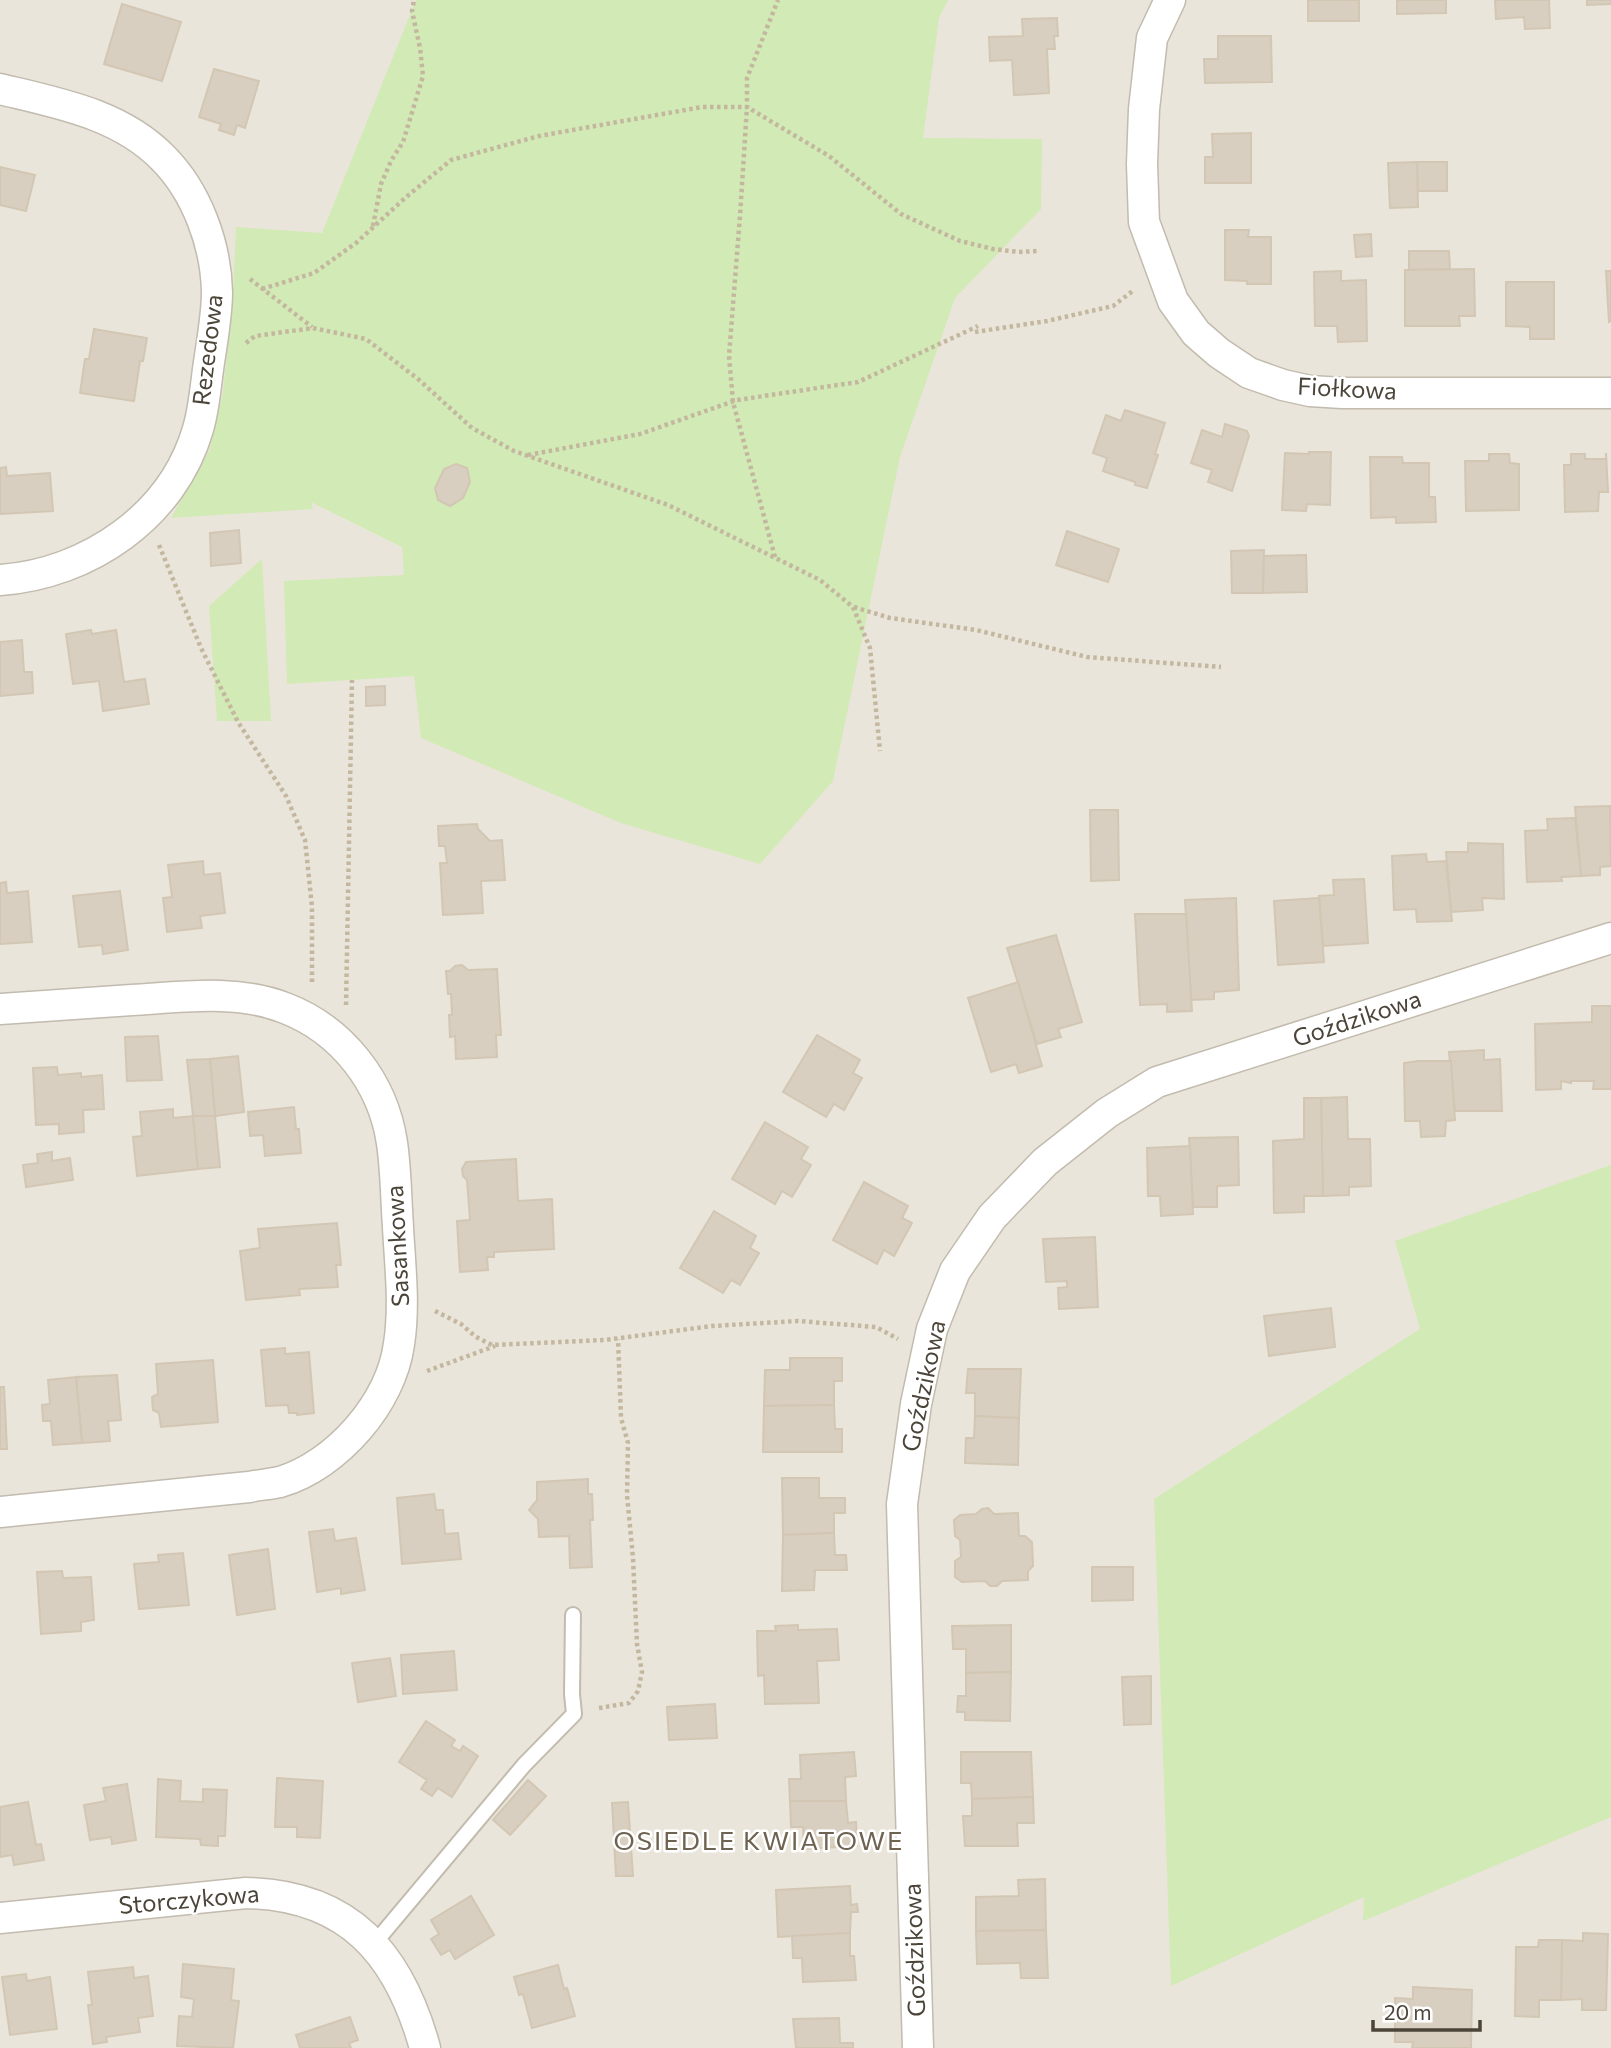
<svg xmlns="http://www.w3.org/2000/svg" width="1611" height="2048" font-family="Commissioner,sans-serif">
	<rect width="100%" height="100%" fill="#f6f3ec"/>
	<rect fill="#eae5da" x="0" y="0" width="1611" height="2048"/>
	<g fill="#d2eab5">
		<path d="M416 0H948L939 18 923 138 1042 139 1041 209 955 298 900 457 833 781 760 864 621 823 421 738 414 676 287 684 284 581 404 575 402 547 311 502 313 509 171 518 209 451 223 393 233 293 236 227 322 233Z"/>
		<path d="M262 559 271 721H217L209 606Z"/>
		<path d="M1611 1165V1817L1363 1921 1364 1897 1171 1986 1154 1499 1420 1329 1395 1241Z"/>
	</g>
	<g fill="#d8cfc1" stroke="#d3c7b4" stroke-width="2">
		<rect x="1308" y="0" width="51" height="21"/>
		<path d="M1397 0H1446V13L1397 14Z"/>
		<path d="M1495 0H1549L1550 28 1525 29 1524 17 1496 19Z"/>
		<path d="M1587 0H1611V4L1587 5Z"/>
		<path d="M122 4 181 22 162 81 104 64Z"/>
		<path d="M1057 18 1058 36H1054L1055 49H1047L1049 93 1014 95 1012 60 990 61 989 37 1023 36 1022 19Z"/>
		<path d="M1218 36H1271L1272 82 1205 83 1204 59H1218Z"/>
		<path d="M214 69 259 81 245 128 237 125 234 135 219 130 221 124 199 117Z"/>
		<path d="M1251 133V183H1205V157H1213L1212 134Z"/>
		<path d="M1417 162H1447V191H1418Z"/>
		<path d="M1417 162 1418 207 1390 208 1388 163Z"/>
		<path d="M0 167 35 175 26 211 0 205Z"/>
		<path d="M1225 230H1249L1248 237H1271V284H1247V281L1225 280Z"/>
		<path d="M1371 234 1372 256 1356 257 1354 235Z"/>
		<path d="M1409 251H1449L1450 269 1409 270Z"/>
		<path d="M1474 269 1475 316H1459L1460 326H1405V270Z"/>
		<path d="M1341 271V281L1366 280 1367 341 1338 342 1337 326H1315L1314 272Z"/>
		<path d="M1606 271H1611V321L1609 322Z"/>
		<path d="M1506 282H1554V339H1530V327L1506 326Z"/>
		<path d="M94 329 147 338 143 361H140L134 401 80 393 85 359H89Z"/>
		<path d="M1125 410 1165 423 1155 454 1158 455 1147 488 1135 485V482L1103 471 1107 458 1093 453 1106 415 1121 421Z"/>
		<path d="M1225 424 1247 431 1249 436 1232 491 1208 482 1212 470 1191 463 1202 430 1222 437Z"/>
		<path d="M1309 452H1331L1330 505 1307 504 1306 511 1282 510 1285 453 1309 454Z"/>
		<path d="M1606 453 1608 492H1599L1598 511 1565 512 1564 465H1571V454H1585V459H1606Z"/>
		<path d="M1489 454H1509L1510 463 1519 464V510L1466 511 1465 461H1489Z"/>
		<path d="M1370 457H1402L1403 463H1429V497H1435L1436 522 1396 523V517L1371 518Z"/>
		<path d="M456 464 467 468 470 482 463 498 450 506 438 500 435 488 444 469Z"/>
		<path d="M6 467 7 476 50 473 53 511 0 514V468Z"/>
		<path d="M239 530 241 563 211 566 210 533Z"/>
		<path d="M1067 531 1119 549 1108 582 1056 565Z"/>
		<path d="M1264 550 1263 593H1232L1231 551Z"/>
		<path d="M1306 555 1307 592 1263 593 1264 556Z"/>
		<path d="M91 630 92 634 116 630 124 682 145 679 149 704 103 711 99 681 73 684 66 634Z"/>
		<path d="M22 640 24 672H32L33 693 0 696V642Z"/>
		<path d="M385 686V705L366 706V687Z"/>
		<path d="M1610 806 1611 866 1600 867V875L1581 876 1575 807Z"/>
		<path d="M1090 810H1118L1119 880 1091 881Z"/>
		<path d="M1575 818 1581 876 1561 877 1562 881 1527 882 1525 831 1548 830 1547 819Z"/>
		<path d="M477 824 478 829 490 841 502 840 505 880 481 881 483 913 443 915 440 863H447L445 846H439L438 826Z"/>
		<path d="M1468 843 1503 844 1504 899 1482 898 1483 910 1451 912 1446 852H1468Z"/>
		<path d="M1426 854 1427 862 1446 861 1452 921 1417 922 1416 909 1394 910 1392 856Z"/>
		<path d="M203 861 204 875 220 873 225 913 200 916 202 928 167 932 163 898 172 897 168 865Z"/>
		<path d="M1364 879 1368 943 1323 946 1319 896 1334 895 1333 880Z"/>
		<path d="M6 882 7 893 28 891 32 942 0 944V883Z"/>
		<path d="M120 891 128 950 103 954 102 945 79 947 73 896Z"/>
		<path d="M1236 898 1239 990 1214 992V999L1191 1000 1185 900Z"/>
		<path d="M1319 898 1324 962 1278 965 1274 901Z"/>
		<path d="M1135 914H1186L1192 1011 1167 1012V1004L1140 1005Z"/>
		<path d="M1056 935 1082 1022 1058 1029 1061 1037 1037 1044 1007 948Z"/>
		<path d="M462 965 468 970 497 969 501 1035H496L497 1057 456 1059 455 1036 450 1037 449 1015H452L451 994H448L446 971H450L455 966Z"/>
		<path d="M1018 982 1042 1066 1019 1073 1016 1064 991 1072 968 998Z"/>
		<path d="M1592 1006H1611V1089H1593L1594 1081H1571V1083L1561 1081V1089L1536 1090 1535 1024 1592 1022Z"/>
		<path d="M817 1035 860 1060 853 1073 862 1078 844 1110 834 1104 826 1117 783 1092Z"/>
		<path d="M158 1036 162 1080 127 1081 125 1037Z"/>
		<path d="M1484 1050V1060L1500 1059 1502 1111H1455L1449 1052Z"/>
		<path d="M238 1056 244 1112 215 1116 210 1059Z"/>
		<path d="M210 1059 215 1116H193L187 1060Z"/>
		<path d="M1418 1061H1451L1455 1120 1446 1121 1445 1136 1421 1137 1420 1121H1405L1404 1063Z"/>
		<path d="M57 1067 58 1075 81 1073V1077L102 1075 104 1109 83 1110 84 1132 59 1134V1124L36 1125 33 1068Z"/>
		<path d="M1347 1097 1348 1139H1370L1371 1186 1349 1187V1195L1323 1196 1321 1098Z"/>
		<path d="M1304 1098H1321L1323 1196H1304V1212L1274 1213 1273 1141 1304 1139Z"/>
		<path d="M294 1107 296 1129H299L301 1153 265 1156 263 1135 250 1136 248 1112Z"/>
		<path d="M173 1109V1118L193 1116 198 1169 137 1176 133 1137 142 1136 140 1112Z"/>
		<path d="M193 1116H215L220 1167 198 1169Z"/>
		<path d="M765 1122 808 1147 801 1159 811 1165 792 1197 782 1191 775 1204 732 1179Z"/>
		<path d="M1238 1137 1239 1185 1217 1186V1207H1193L1189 1138Z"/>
		<path d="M1190 1146 1193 1214 1161 1216 1160 1196H1148L1147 1148Z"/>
		<path d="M52 1152V1161L70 1158 73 1180 26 1187 23 1165 38 1163 37 1154Z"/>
		<path d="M516 1159 518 1201 552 1199 554 1249 494 1252V1257H487L488 1270 460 1272 457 1221 470 1220 467 1180 463 1176 462 1169 466 1162Z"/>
		<path d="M864 1182 908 1206 902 1218 912 1223 894 1256 884 1250 877 1264 833 1240Z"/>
		<path d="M714 1211 756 1236 750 1248 759 1253 740 1285 731 1280 723 1293 680 1268Z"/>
		<path d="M337 1223 341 1265H336L338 1287 299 1289 300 1295 246 1300 240 1251 260 1248 258 1229Z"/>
		<path d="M1095 1237 1098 1307 1059 1309 1058 1288 1067 1287V1281L1046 1282 1043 1239Z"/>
		<path d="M1331 1308 1335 1347 1269 1356 1264 1316Z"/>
		<path d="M285 1348V1354L309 1352 314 1413 297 1415V1413H289L288 1405 266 1406 261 1350Z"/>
		<path d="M790 1358H842V1381H834V1405L764 1406 765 1370H790Z"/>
		<path d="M213 1360 218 1422 161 1427 159 1413 153 1410 152 1397 158 1394 156 1364Z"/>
		<path d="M968 1369H1021L1019 1418 975 1416V1393H966Z"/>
		<path d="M117 1375 121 1420 108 1421 110 1441 82 1443 76 1377Z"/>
		<path d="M76 1377 82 1443 53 1445 51 1421H43L42 1405 50 1404 48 1380Z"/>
		<path d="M0 1387H4L7 1449H0Z"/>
		<path d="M834 1405 835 1429H842V1452H763L764 1406Z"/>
		<path d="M975 1416 1019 1418 1018 1465 965 1463 966 1438H974Z"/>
		<path d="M782 1478H819V1498H845V1513H834V1533L783 1535Z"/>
		<path d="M588 1479V1494H592L593 1520H590L592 1567 570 1568 569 1536 539 1537 538 1519 529 1510 537 1500V1482Z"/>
		<path d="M434 1494 436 1510H443L445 1534 458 1533 461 1559 402 1564 397 1498Z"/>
		<path d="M988 1508 994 1514 1018 1513 1019 1536H1025L1032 1542 1033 1566 1028 1571V1580L1002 1581 997 1586H990L985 1581 962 1582 955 1577V1561L961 1557 960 1540 955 1536 954 1520 960 1515 976 1514 982 1509Z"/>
		<path d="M333 1529 335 1541 356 1538 365 1590 341 1594V1588L317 1592 309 1532Z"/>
		<path d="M834 1533 835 1555H846L847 1570H815L814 1590 782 1591 783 1535Z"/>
		<path d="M268 1549 275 1609 237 1615 229 1555Z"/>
		<path d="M183 1553 189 1605 139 1609 134 1564 159 1562 158 1555Z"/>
		<path d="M1092 1567H1133V1600L1092 1601Z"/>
		<path d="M62 1571 63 1578 91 1577 94 1620 81 1622V1631L41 1634 37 1572Z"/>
		<path d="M798 1625V1630L837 1629 839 1660 817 1661 819 1703 765 1704 764 1675 758 1676 757 1631H776L775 1626Z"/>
		<path d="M1011 1625V1672L966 1673V1649H953L952 1626Z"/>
		<path d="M454 1651 457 1690 403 1694 401 1655Z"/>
		<path d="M390 1658 396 1696 358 1702 352 1663Z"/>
		<path d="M1011 1672 1010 1721 965 1720V1712H957L958 1696H966V1673Z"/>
		<path d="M1151 1676V1724L1124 1725 1122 1677Z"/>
		<path d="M715 1704 717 1738 669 1740 667 1707Z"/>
		<path d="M426 1721 455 1740 451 1746 460 1751 463 1746 478 1756 452 1797 438 1788 432 1796 421 1789 427 1780 399 1762Z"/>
		<path d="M854 1752 856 1776 845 1777 846 1801H790L789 1779H801L800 1755Z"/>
		<path d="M961 1752H1031L1033 1797 972 1799 971 1783H961Z"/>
		<path d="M277 1778 323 1781 320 1838 297 1837V1827H275Z"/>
		<path d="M158 1779 181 1781 180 1801 203 1802V1789L227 1790 225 1836H218V1846L201 1845 200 1839 156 1837Z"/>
		<path d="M528 1780 546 1796 510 1835 493 1820Z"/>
		<path d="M127 1784 136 1840 112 1844 111 1837 90 1840 84 1805 106 1801 103 1788Z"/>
		<path d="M1033 1797 1034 1823H1017L1018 1846H965L963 1816H972V1799Z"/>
		<path d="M790 1801H846L848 1823 856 1822 857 1846 804 1849 803 1827H791Z"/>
		<path d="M28 1802 36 1845 41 1844 44 1860 14 1865 12 1855 0 1857V1807Z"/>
		<path d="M628 1802 633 1876H616L612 1803Z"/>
		<path d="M1045 1879 1046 1930 976 1931V1897L1019 1896 1018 1880Z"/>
		<path d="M850 1886 851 1905 857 1904 858 1912H851L850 1933 778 1937 776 1890Z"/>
		<path d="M471 1896 494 1935 455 1959 450 1950 441 1955 431 1939 439 1934 431 1920Z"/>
		<path d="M1046 1930 1048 1978H1021L1020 1963 977 1964 976 1931Z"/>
		<path d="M850 1933V1956H854L856 1980 803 1982 802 1958H793L792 1936Z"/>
		<path d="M1583 1933 1608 1934 1606 2010H1582V1999L1561 2000 1562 1940 1583 1941Z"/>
		<path d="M1539 1940H1562L1561 2000H1539V2017L1515 2016 1516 1947H1538Z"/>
		<path d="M183 1964 234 1969 231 2000 239 2001 233 2048 177 2046 179 2016 192 2017 194 1999 181 1997Z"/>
		<path d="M558 1965 564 1989 567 1988 575 2016 532 2028 523 1994 519 1995 514 1977Z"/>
		<path d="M133 1967 134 1978 148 1976 153 2016 138 2018 140 2032 106 2037 107 2042 93 2044 88 2005H92L88 1972Z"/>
		<path d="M26 1974 27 1981 50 1977 57 2029 10 2035 2 1977Z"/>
		<path d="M1413 1987 1472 1990 1471 2048H1412L1413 2042H1395V1998L1413 1999Z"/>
		<path d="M350 2017 358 2040 349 2043 351 2048H300L296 2035Z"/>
		<path d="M839 2018 840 2043H853V2048H796L793 2019Z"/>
	</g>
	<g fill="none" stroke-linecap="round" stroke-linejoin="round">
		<g stroke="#c2bbae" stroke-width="18">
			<path id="lane" d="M373 1945 524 1765 574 1714 572 1694 573 1615"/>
		</g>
		<g stroke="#c2bbae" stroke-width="33">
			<g id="street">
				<path d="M1170 0 1152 38 1144 109 1142 164 1144 222 1173 301 1196 333 1219 353 1249 373 1283 385 1310 391 1342 393H1611"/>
				<path d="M0 89C58 103 120 114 163 158 197 192 216 245 217 292 217 313 213 335 210 356 206 379 205 406 198 429 173 516 88 574 0 580"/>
				<path d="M0 1009C44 1006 88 1003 132 1000 182 997 237 989 285 1008 342 1030 383 1082 392 1143 396 1170 396 1199 398 1227 400 1266 405 1305 399 1344 391 1403 337 1465 280 1482 270 1484 259 1485 249 1487L0 1512"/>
				<path d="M0 1918 246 1893C349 1895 399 1954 425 2048"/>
				<path d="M918 2048 902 1504 916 1404 932 1329 955 1271 992 1217 1045 1162 1107 1113 1157 1082 1611 938"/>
			</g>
		</g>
		<g stroke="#c4b79f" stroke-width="4.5" stroke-dasharray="3.5 3.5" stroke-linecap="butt">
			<path d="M373 226 381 184 391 161 403 142 423 76 420 48 412 11 414 0"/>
			<path d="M250 279 312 327"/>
			<path d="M262 289 314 273 356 243 405 198 451 160 539 136 702 107H747L829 156 901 214 960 241 993 249 1019 252 1037 251"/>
			<path d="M975 332 1047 321 1113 306 1134 290"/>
			<path d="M246 343 255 336 313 328 366 339 418 379 472 428 514 451 668 505 820 580 853 607 870 648 880 751"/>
			<path d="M528 455 640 434 737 400 858 382 978 326"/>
			<path d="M159 545 201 648 238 722 286 796 305 840 312 907V983"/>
			<path d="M775 557 733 402 729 356 740 216 747 107V78L778 0"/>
			<path d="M854 607 890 618 976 630 1087 657 1221 667"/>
			<path d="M346 1005 352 680"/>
			<path d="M435 1311 461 1324 476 1337 492 1345 605 1340 712 1326 798 1321 876 1327 898 1339"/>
			<path d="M427 1371 495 1346"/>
			<path d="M599 1708 629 1703 638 1691 642 1672 637 1644 633 1558 627 1495 628 1443 621 1418 618 1339"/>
		</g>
		<use href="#lane" stroke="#fff" stroke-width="14"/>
		<use href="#street" stroke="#fff" stroke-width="30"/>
	</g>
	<g text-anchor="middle" stroke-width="5" stroke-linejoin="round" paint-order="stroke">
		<g font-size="24" fill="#4b4439" stroke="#fff">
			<text transform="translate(208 350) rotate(-83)" y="8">Rezedowa</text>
			<text transform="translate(1347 389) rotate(3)" y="8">Fiołkowa</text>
			<text transform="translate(1357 1019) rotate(-18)" y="8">Goździkowa</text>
			<text transform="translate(398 1246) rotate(-93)" y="8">Sasankowa</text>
			<text transform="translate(924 1386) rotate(-78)" y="8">Goździkowa</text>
			<text transform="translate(189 1900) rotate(-5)" y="8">Storczykowa</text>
			<text transform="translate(915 1950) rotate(-92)" y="8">Goździkowa</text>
		</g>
		<g font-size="26" letter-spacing="2" fill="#6e6250" stroke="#fff">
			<text x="759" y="1850">OSIEDLE KWIATOWE</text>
		</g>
	</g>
	<path d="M1373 2020v10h107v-10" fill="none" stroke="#4b4439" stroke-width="3.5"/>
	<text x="1384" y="2020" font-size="21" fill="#4b4439" stroke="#ffffff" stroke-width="5" paint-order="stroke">20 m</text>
</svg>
